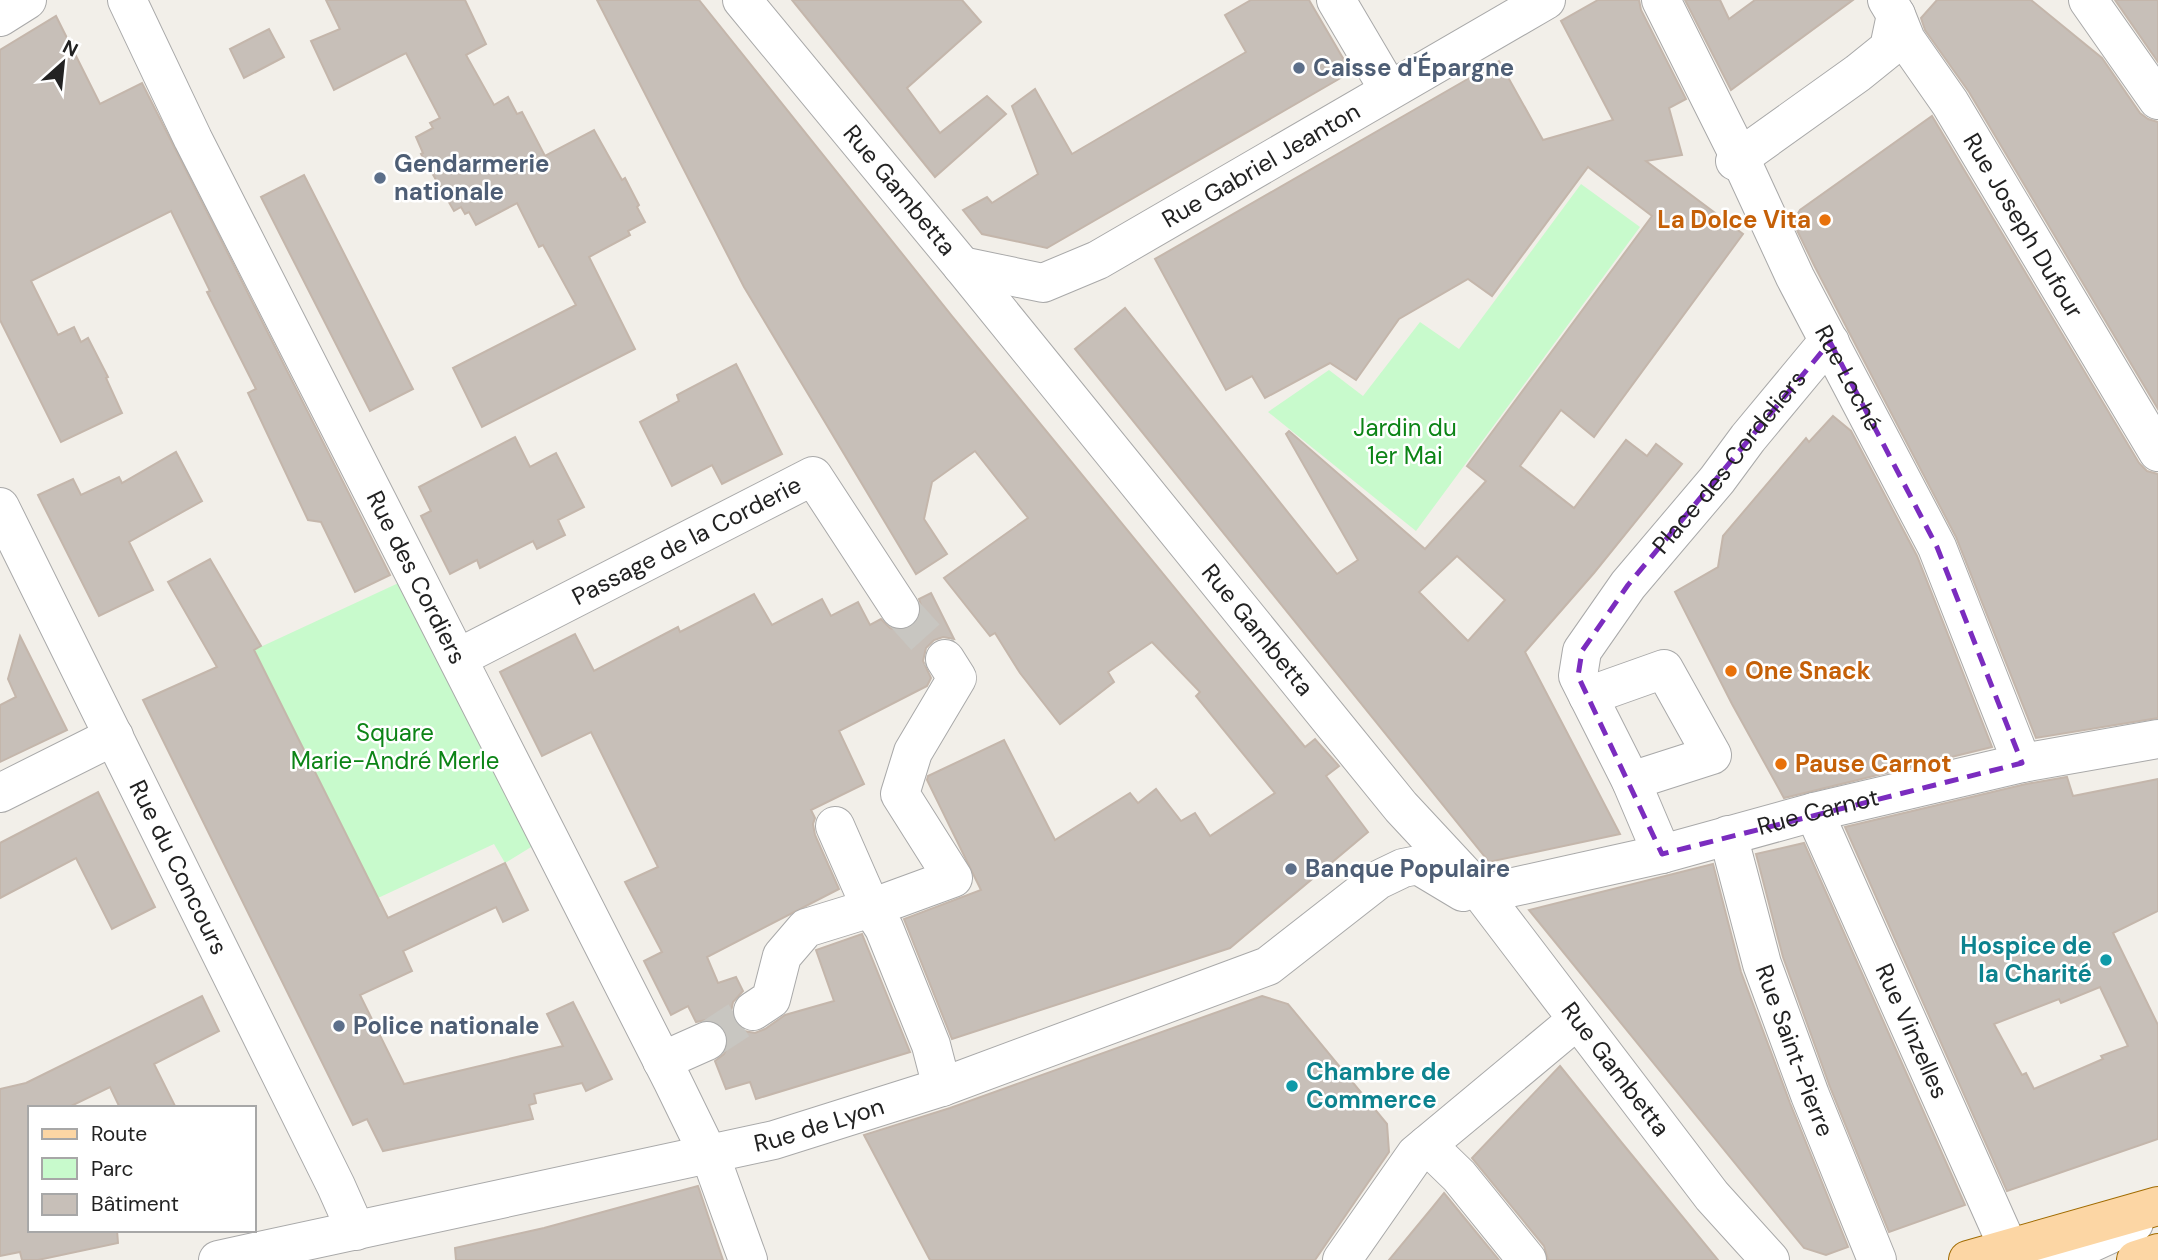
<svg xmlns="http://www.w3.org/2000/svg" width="2158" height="1260" font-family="'DM Sans',sans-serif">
	<rect width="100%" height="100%" fill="#f2efe9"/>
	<g fill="#c8facc">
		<path d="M1581 184 1640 227 1416 531 1268 412 1329 370 1363 396 1420 322 1459 349Z"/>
		<path d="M405 580 536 844 505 863 494 844 378 898 254 650Z"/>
	</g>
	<g fill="#c7bfb8" stroke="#c4b6ab" stroke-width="2" fill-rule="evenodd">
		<path d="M326 0H465L486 44 466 55 494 105 508 97 517 114 522 112 545 156 594 130 622 180 625 178 639 205 637 207 645 222 628 231 630 235 589 257 635 349 482 427 453 368 576 305 543 245 539 247 517 203 476 225 469 212 465 214 461 207 454 211 421 154 423 153 416 137 433 128 430 123 440 118 406 53 334 90 311 41 340 29Z"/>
		<path d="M597 0H699L952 316 1305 747 1315 739 1339 766 1326 776 1368 832 1230 948 952 1039 904 919 981 890 927 780 928 776 1004 740 1055 840 1130 793 1138 803 1156 789 1181 821 1195 813 1210 836 1275 793 1196 696 1200 692 1152 642 1108 672 1114 682 1060 724 1020 673 995 633 990 636 944 578 1028 518 975 451 932 482 924 519 947 554 916 574 744 287Z"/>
		<path d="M792 0H962L981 22 907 88 940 133 987 96 1006 114 935 177Z"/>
		<path d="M1251 0H1309L1351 72 1047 248 982 234 963 210 987 197 992 203 1038 174 1012 106 1035 89 1072 154 1246 52 1225 15Z"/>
		<path d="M1598 0H1639L1641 10 1686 99 1669 108 1682 155 1646 161 1743 234 1594 437 1561 410 1520 466 1574 508 1626 440 1647 456 1656 444 1682 464 1594 573 1525 652 1620 834 1489 862 1075 349 1125 308 1337 574 1358 560 1286 434 1289 431 1425 549 1486 481 1467 466 1652 216 1588 167 1492 296 1468 279 1399 319 1356 380 1330 363 1265 398 1252 376 1226 390 1155 259 1499 61 1543 140 1613 120 1561 21ZM1457 556 1505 600 1468 641 1419 592Z"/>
		<path d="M1685 0H1720L1729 19 1755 0H1853L1731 90Z"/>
		<path d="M1937 0H2031L2102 58 2140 113 2148 119 2158 122V409L1969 92 1925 30 1921 18Z"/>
		<path d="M2115 0H2158V62Z"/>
		<path d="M56 16 100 104 142 83 390 575 355 592 321 522 308 520 248 393 256 389 207 292 210 291 171 211 31 281 58 335 74 327 81 342 88 338 108 377 106 378 122 413 61 442 0 320V50Z"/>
		<path d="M269 29 284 57 244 78 230 49Z"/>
		<path d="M1932 116 2139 463 2147 471 2158 474V718L2036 738 1956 537 1815 267 1793 222 1800 210Z"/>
		<path d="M304 175 413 389 370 411 261 197Z"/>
		<path d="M736 364 782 454 722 484 712 465 672 486 640 422 679 401 677 395Z"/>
		<path d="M1833 416 1851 431 1917 556 1992 747 1784 798 1732 704 1675 592 1718 567 1723 536 1806 438 1809 442Z"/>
		<path d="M515 437 530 467 556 453 584 507 558 520 565 535 537 549 533 541 480 568 477 560 450 574 421 516 431 511 419 487Z"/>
		<path d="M176 452 202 501 129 542 153 590 99 616 38 495 73 479 81 495 119 477 122 483Z"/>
		<path d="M210 559 261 646 254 650 388 918 505 863 528 910 503 922 496 907 403 951 412 971 360 995 404 1084 563 1046 547 1014 573 1002 612 1079 586 1091 582 1083 534 1094 536 1103 529 1105 533 1119 383 1151 367 1119 353 1125 143 700 217 667 168 582Z"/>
		<path d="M931 593 954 639 943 637 934 640 926 648 923 661 931 678 927 686 839 731 864 784 811 810 815 818 813 824 815 835 839 889 707 957 718 983 736 977 743 991 733 1002 731 1012 734 1023 744 1031 755 1033 765 1029 785 1015 834 1001 816 950 862 934 910 1052 756 1099 750 1082 726 1089 715 1061 724 1054 729 1044 727 1032 719 1023 710 1019 696 1022 688 1006 671 1015 644 961 662 952 625 882 658 867 591 732 542 756 500 672 575 634 594 671 678 627 680 632 754 594 772 625 822 599 831 616 858 602 870 625 881 619 890 628 902 631 913 627 919 619 922 608 919 599Z"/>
		<path d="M20 636 67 730 0 762V705L16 697 8 679Z"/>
		<path d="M2067 777 2073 796 2158 779V911L2113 933 2158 1025V1139L2007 1191 1845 827 2026 784ZM2100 987 2128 1046 2101 1056 2103 1059 2034 1089 2026 1073 2022 1075 1994 1024 2059 999 2061 1003Z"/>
		<path d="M98 792 155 907 112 929 76 858 0 898V843Z"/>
		<path d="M1804 843 1965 1205 1889 1232 1830 1087 1783 957 1756 854Z"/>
		<path d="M1713 864 1741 972 1790 1103 1848 1247 1826 1255 1804 1248 1529 910Z"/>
		<path d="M202 996 219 1031 154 1064 176 1108H120L110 1087 67 1108H30V1230H117L118 1243 38 1260H22L20 1252 0 1256V1089L26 1083Z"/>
		<path d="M1262 996 1288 1004 1387 1124 1389 1152 1315 1260H930L864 1135 950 1108Z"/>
		<path d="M1560 1066 1622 1143 1718 1260H1548L1544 1246 1472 1158Z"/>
		<path d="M698 1186 723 1260H456L455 1248 544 1228Z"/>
		<path d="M1444 1193 1499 1260H1389L1432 1208Z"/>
	</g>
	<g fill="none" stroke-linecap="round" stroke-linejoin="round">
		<g stroke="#c8c6c1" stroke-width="38" stroke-dasharray="38 19" stroke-linecap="butt">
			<path d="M900 609 945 659"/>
			<path d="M707 1041 753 1011"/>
		</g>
		<g stroke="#a9a9a9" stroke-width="40">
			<g id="minor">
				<path id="s1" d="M127 0 193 139 672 1080 714 1166 748 1260"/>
				<path id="s2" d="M742 0 962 266 1401 807 1482 894 1712 1196 1770 1260"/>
				<path d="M1336 0 1389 90"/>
				<path id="s3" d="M1661 0 1740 158 1795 277 1937 547 2022 763"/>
				<path id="s4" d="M1887 0 1896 15 1906 40 1950 103 2158 452"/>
				<path d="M2088 0 2158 100"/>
				<path d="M0 17 27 0"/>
				<path d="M1735 161 1858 73 1889 48 1896 15"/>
				<path id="s5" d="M962 266 1043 283 1098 260 1546 0"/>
				<path id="s6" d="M0 507 336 1186 356 1231"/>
				<path id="s7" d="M458 658 813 476 900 609"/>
				<path d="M1588 696 1664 669 1712 755 1631 781"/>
				<path d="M0 793 114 736"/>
				<path id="s8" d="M1814 812 2009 1249"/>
				<path d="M835 826 871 908 884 928 931 1045 942 1087"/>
				<path id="s9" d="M1728 835 1762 964 1810 1095 1877 1260"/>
				<path id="s10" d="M1662 854 1631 781 1578 676 1582 651 1628 585 1717 480 1748 438 1821 350 1830 342"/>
				<path id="s11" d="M1482 894 1662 854 1814 812 2022 763 2158 739"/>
				<path d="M753 1011 771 999 782 956 806 928 871 908 953 878 900 794 913 752 957 678 945 659"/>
				<path d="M662 1061 707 1041"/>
				<path d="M1427 1145 1459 1176 1527 1260"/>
				<path id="s12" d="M218 1260 774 1140 942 1087 1268 966 1378 880 1403 868 1418 865 1463 892"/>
				<path d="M1342 1260 1416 1154 1577 1020"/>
				<path d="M2054 1260 2134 1223"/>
			</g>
		</g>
		<g stroke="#a06b00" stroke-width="40">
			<g id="major">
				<path d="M1968 1260 2158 1206"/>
				<path d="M2136 1260 2158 1253"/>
			</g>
		</g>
		<use href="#minor" stroke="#fff" stroke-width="38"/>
		<use href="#major" stroke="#fcd6a4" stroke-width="38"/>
	</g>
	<path fill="none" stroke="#7b2cbf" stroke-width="5" stroke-dasharray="14 9" stroke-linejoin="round" d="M1830 342 1937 547 2022 763 1662 854 1578 676 1582 651 1628 585Z"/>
	<g fill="#5c6f8a" stroke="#fff" stroke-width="2.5">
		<circle cx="1299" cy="68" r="7"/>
		<circle cx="380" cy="178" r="7"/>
		<circle cx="1291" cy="869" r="7"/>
		<circle cx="339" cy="1026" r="7"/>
	</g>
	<g fill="#e8710a" stroke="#fff" stroke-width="2.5">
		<circle cx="1825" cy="220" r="7"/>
		<circle cx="1731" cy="671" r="7"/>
		<circle cx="1781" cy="764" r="7"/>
	</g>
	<g fill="#0f9aa8" stroke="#fff" stroke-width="2.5">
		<circle cx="2106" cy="960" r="7"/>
		<circle cx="1292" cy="1086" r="7"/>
	</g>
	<g text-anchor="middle" stroke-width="5" stroke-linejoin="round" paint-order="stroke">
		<g font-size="24" font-weight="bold" fill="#4e5e75" stroke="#fff" text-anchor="start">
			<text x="1313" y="76">Caisse d'Épargne</text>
			<text x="394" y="172">Gendarmerie<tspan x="394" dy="28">nationale</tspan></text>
			<text x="1305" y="877">Banque Populaire</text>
			<text x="353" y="1034">Police nationale</text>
		</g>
		<g font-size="24" fill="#222" stroke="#fff">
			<text dy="8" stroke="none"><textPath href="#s5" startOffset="331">Rue Gabriel Jeanton</textPath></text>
			<text dy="8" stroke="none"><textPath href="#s2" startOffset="247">Rue Gambetta</textPath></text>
			<text dy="8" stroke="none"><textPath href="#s4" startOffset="264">Rue Joseph Dufour</textPath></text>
			<text dy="8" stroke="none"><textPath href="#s3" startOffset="422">Rue Loché</textPath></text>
			<text dy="8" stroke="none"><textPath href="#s10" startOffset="462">Place des Cordeliers</textPath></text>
			<text dy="8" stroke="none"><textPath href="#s7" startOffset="257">Passage de la Corderie</textPath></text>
			<text dy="8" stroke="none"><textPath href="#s1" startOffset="646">Rue des Cordiers</textPath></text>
			<text dy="8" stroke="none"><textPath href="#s2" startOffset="814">Rue Gambetta</textPath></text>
			<text dy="8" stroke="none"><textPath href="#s11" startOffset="346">Rue Carnot</textPath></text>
			<text dy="8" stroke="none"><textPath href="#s6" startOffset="402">Rue du Concours</textPath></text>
			<text dy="8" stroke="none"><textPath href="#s8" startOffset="240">Rue Vinzelles</textPath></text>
			<text dy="8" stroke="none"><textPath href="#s9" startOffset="226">Rue Saint-Pierre</textPath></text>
			<text dy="8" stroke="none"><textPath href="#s2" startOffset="1381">Rue Gambetta</textPath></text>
			<text dy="8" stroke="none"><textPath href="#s12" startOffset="616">Rue de Lyon</textPath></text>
		</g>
		<g font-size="24" font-weight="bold" fill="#c56008" stroke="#fff" text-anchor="start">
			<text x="1811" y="228" text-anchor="end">La Dolce Vita</text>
			<text x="1745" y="679">One Snack</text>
			<text x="1795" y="772">Pause Carnot</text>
		</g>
		<g font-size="24" fill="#0c8416" stroke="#fff">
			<text x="1405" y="436">Jardin du<tspan x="1405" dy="28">1er Mai</tspan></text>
			<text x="395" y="741">Square<tspan x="395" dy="28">Marie-André Merle</tspan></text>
		</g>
		<g font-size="24" font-weight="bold" fill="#0d838f" stroke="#fff" text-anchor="end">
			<text x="2092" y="954">Hospice de<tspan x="2092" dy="28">la Charité</tspan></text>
			<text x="1306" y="1080" text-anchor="start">Chambre de<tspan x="1306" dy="28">Commerce</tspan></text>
		</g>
	</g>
	<rect x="28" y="1106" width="228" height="126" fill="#ffffff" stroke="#a7a7a7" stroke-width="2"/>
	<rect x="42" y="1129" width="35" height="10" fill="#fcd6a4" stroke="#a7a7a7" stroke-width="2"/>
	<text x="91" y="1141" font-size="21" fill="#222222">Route</text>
	<rect x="42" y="1158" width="35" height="21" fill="#c8facc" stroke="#a7a7a7" stroke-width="2"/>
	<text x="91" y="1176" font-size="21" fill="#222222">Parc</text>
	<rect x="42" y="1194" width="35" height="21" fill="#c7bfb8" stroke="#a7a7a7" stroke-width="2"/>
	<text x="91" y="1211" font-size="21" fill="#222222">Bâtiment</text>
	<g transform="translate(63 63) rotate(27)" stroke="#ffffff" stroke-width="5" paint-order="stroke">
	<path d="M0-5L12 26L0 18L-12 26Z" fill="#222222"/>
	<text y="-10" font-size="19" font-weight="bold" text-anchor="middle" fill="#222222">N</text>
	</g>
</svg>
